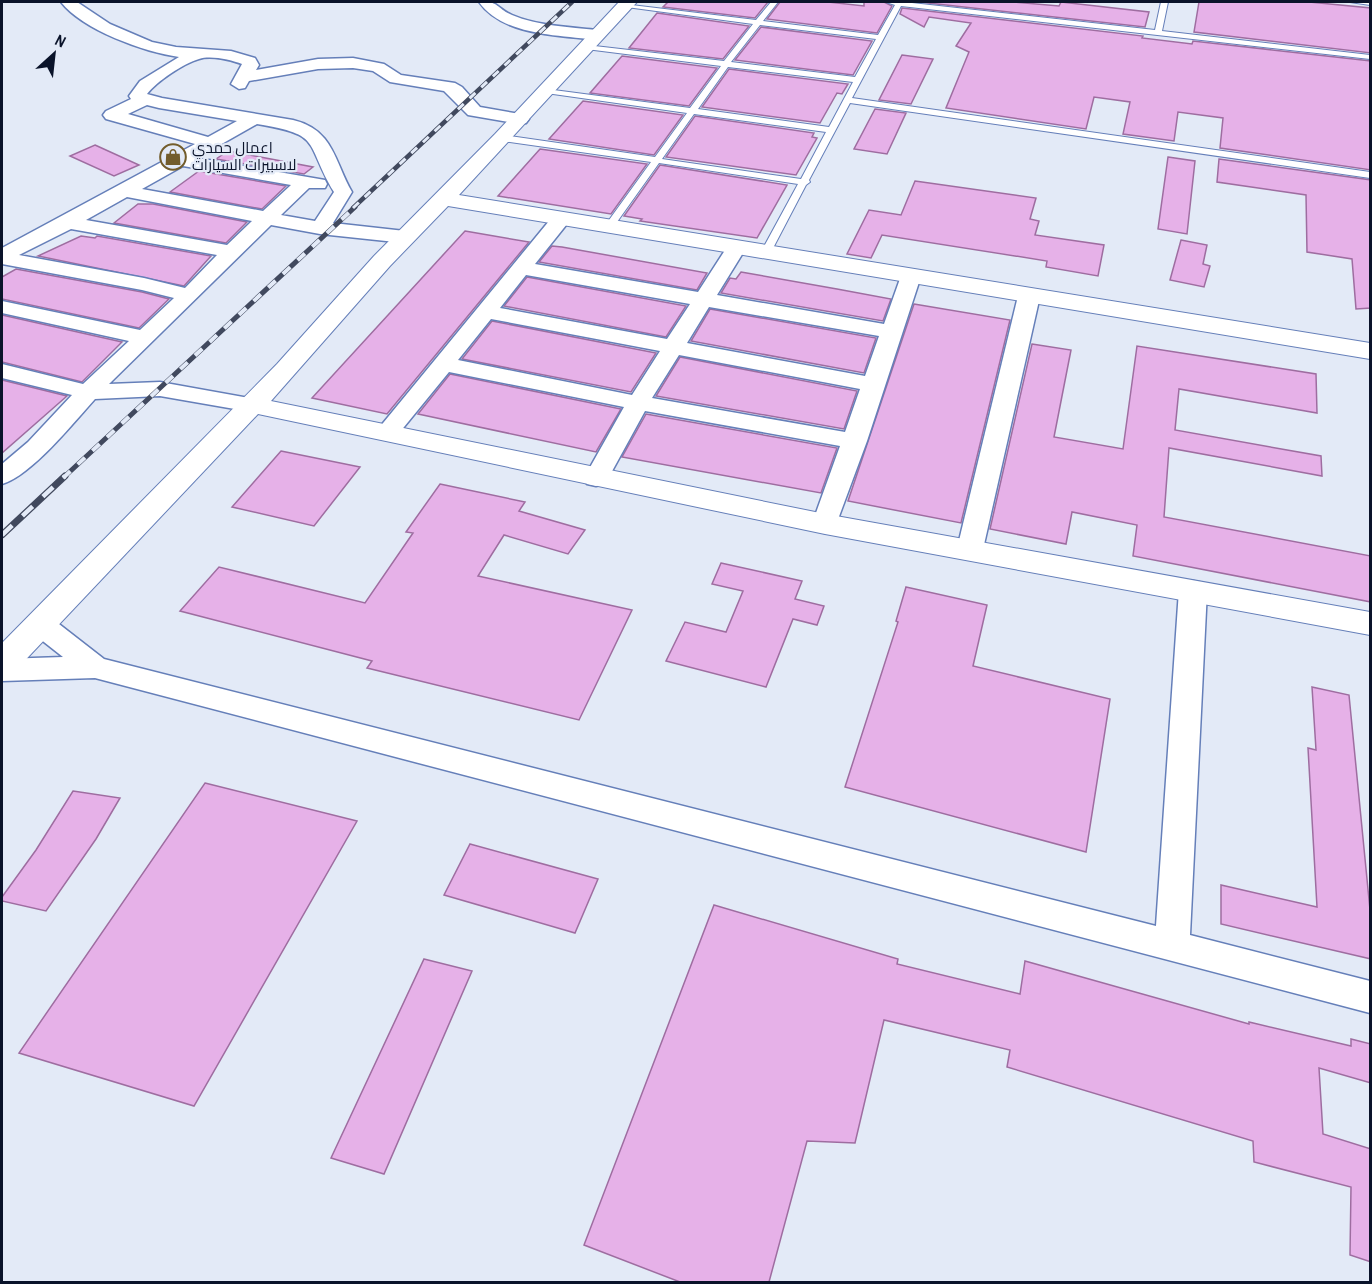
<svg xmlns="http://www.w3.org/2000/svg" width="1372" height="1284" font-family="'Archivo Narrow',Cairo,sans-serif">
	<rect width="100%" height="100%" fill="#e3eaf7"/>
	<g fill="#e6b1e8" stroke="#9e6da0" stroke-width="1.5">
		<path d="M668 2H768L755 18 663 7Z"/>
		<path d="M780 2H828L864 6V2H884L892 6 877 33 767 19Z"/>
		<path d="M919 2H1014L1059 6 1061 2 1149 12 1145 27Z"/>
		<path d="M1199 2H1309L1371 8V53L1194 32Z"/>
		<path d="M902 8 1143 36 1142 38 1192 44 1193 41 1371 61V170L1220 148 1223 118 1178 112 1174 141 1123 134 1130 102 1094 97 1086 129 946 108 969 52 956 46 971 23 929 17 924 27 900 14Z"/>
		<path d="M657 13 749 26 723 59 629 48Z"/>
		<path d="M761 27 872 41 853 75 735 60Z"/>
		<path d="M902 55 933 59 911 104 879 100Z"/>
		<path d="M622 56 717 68 689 106 590 93Z"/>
		<path d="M729 69 848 84 842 94 837 93 820 123 702 107Z"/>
		<path d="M583 101 683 115 654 155 549 139Z"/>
		<path d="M875 109 906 113 887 154 854 149Z"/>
		<path d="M695 116 814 133 812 137 817 138 796 175 666 157Z"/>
		<path d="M95 145 139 165 114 176 70 156Z"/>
		<path d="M540 149 647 164 611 214 498 196Z"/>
		<path d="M228 151 255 156 313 167 304 174 216 159Z"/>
		<path d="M1168 157 1195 161 1187 234 1158 229Z"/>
		<path d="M1219 159 1371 180V308L1356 309 1352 259 1307 252 1306 195 1217 182Z"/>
		<path d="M660 165 787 185 757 238 640 221 642 219 624 216Z"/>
		<path d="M199 171 286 186 262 209 170 192Z"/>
		<path d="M915 181 1036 198 1030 219 1039 221 1035 235 1104 245 1098 276 1046 267 1047 261 882 235 871 258 847 254 869 210 901 215Z"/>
		<path d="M138 204H153L247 222 226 243 114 223Z"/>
		<path d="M465 231 529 242 387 414 312 398Z"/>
		<path d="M81 236 95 238 97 236 211 256 184 286 38 256Z"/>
		<path d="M1181 240 1207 245 1203 264 1210 266 1204 287 1170 280Z"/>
		<path d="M552 246 562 247 707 273 697 290 539 262Z"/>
		<path d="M16 269 142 292 169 299 139 328 2 299V277Z"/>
		<path d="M741 272 837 289 891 299 883 321 721 293 730 278 736 279Z"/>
		<path d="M527 277 686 306 666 337 504 306Z"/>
		<path d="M914 304 1010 320 961 523 848 501Z"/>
		<path d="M710 309 876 338 864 373 691 341Z"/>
		<path d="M2 315 122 342 82 382 2 362Z"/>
		<path d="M492 321 656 353 631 392 462 359Z"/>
		<path d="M1032 344 1071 350 1054 437 1123 449 1137 346 1316 374 1317 413 1179 389 1175 430 1321 456 1322 476 1169 448 1164 517 1371 556V602L1133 556 1137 525 1072 512 1066 544 990 529Z"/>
		<path d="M680 357 857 391 844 429 656 396Z"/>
		<path d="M450 374 621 409 596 452 418 414Z"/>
		<path d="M2 380 67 396 2 453Z"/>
		<path d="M646 414 837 448 821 493 622 457Z"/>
		<path d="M281 451 360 467 314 526 232 507Z"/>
		<path d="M440 484 525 502 519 511 585 530 568 554 504 535 478 576 632 610 579 720 367 668 372 661 180 611 219 567 365 603 413 533 406 532Z"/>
		<path d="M721 563 802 581 795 599 824 606 817 625 793 619 766 687 666 661 685 622 726 632 743 591 712 584Z"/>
		<path d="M906 587 987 605 973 666 1110 699 1086 852 845 787 898 622 896 621Z"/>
		<path d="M1312 687 1349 695 1371 920V959L1221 924V885L1317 907 1308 748 1316 750Z"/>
		<path d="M205 783 357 821 194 1106 19 1053Z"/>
		<path d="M73 791 120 798 96 839 46 911 2 901V897L36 850Z"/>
		<path d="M470 844 598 879 575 933 444 895Z"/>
		<path d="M714 905 898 959 897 964 1020 994 1025 961 1249 1024V1022L1351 1046V1039L1371 1044V1083L1319 1068 1323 1134 1371 1149V1262L1350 1255 1351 1187 1254 1162 1253 1141 1007 1067 1010 1050 884 1020 855 1143 807 1141 769 1282H680L584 1245Z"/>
		<path d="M424 959 472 971 384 1174 331 1158Z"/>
	</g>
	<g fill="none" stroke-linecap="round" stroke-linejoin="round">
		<g stroke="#657fb9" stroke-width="2">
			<g id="service">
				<path d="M771 2H778L763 21 878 35 895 5 886 2H903L1155 30 1161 2H1168L1162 31 1370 55V59L901 6 852 98 1370 172V178L850 103 809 180 810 182 806 185 771 252 766 255 761 252 798 184 659 163 612 229 609 230 604 227 651 162 502 141 498 138 502 135 655 157 687 113 546 93 542 91 546 89 690 108 721 66 586 49 582 47 586 45 724 61 753 24 619 6 623 4 756 20ZM760 25 876 39 855 77 731 62ZM728 67 853 82 829 127 698 109ZM694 114 826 132 801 179 662 159Z"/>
				<path d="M1350 2H1370V5Z"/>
			</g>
		</g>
		<g stroke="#657fb9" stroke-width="3">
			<g id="minor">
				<path d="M61 2H77L110 24 152 42 176 47 231 51 255 58 259 65 256 70 318 59 353 58 384 64 401 75 455 83 462 87 480 107 520 114 526 115 529 119 526 123 520 124 468 115 444 91 390 82 373 71 353 68 318 69 249 81 245 88 239 89 231 84 242 64C231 60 211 55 199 59 184 63 156 82 147 94L162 98 293 120C334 130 334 161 352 192L333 223 405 231 412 233 415 237 412 241 405 243 320 234 271 225 109 384 160 382 260 400 264 405 260 410 252 412 160 396 95 399C74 422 31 476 2 484V464L28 442 72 395 2 378V364L83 384 129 341 2 313V301L140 330 174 298 142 290 2 264V248L195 144 106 119 103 115 106 111 131 99 129 96 140 81 179 57C144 52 83 30 61 2ZM147 105 159 108 237 121 208 137 128 114ZM257 124C324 135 304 142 334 192L315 221 281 215 309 188H325L327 184 325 180 197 158ZM183 166 291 185 263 211 142 189ZM127 197 252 221 227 245 86 220ZM71 229 217 255 185 288 144 278 19 255Z"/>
				<path d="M479 2C498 0 496 8 512 15 538 26 569 27 597 30L605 35 597 40C559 35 503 36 479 2Z"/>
				<path d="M561 213 568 215 571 219 535 264 698 292 729 244H743L746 248 717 295 884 324 901 276 904 272 911 270 918 272 921 276 867 441 834 530 825 533 816 530 812 524 840 446 645 411 605 484 596 486 587 484 584 478 624 407 449 372 395 438 387 440 379 438 375 433 379 428 554 215ZM526 275 690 304 667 339 500 308ZM709 307 879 336 865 376 687 343ZM491 319 660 351 632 395 458 360ZM679 355 860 389 845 432 652 398Z"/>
				<path d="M1029 290 1036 292 1040 296 983 549 979 555 970 558 961 555 957 549 1018 296 1022 292Z"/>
				<path d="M1193 581 1203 583 1207 590 1190 935 1370 981V1013L95 678 2 681V659L63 657 30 631 26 624 30 617 40 614 50 617 104 659 1156 926 1179 590 1183 583Z"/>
			</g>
		</g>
		<g stroke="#657fb9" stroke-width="2">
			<path id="tertiary" d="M619 2H637L459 195 1370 343V359L448 206 390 266 271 401 825 514 1370 612V635L825 534 258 414 14 672 2 675V643L277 364 374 256 495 134Z"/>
		</g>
		<use href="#service" fill="#fff" fill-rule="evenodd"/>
		<use href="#minor" fill="#fff" fill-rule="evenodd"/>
		<use href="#tertiary" fill="#fff" fill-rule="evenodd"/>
		<g stroke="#41495e" stroke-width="4.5">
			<path id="rail-far2" d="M353 208 572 2"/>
		</g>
		<g stroke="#41495e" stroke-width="5">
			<path id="rail-far1" d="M63 478 355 207"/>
		</g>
		<g stroke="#41495e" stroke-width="7">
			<path id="rail" d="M2 535 65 476"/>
		</g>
		<use href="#rail-far2" stroke="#e3eaf7" stroke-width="3" stroke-dasharray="8" stroke-linecap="butt"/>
		<use href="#rail-far1" stroke="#e3eaf7" stroke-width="4" stroke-dasharray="10" stroke-linecap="butt"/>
		<use href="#rail" stroke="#e3eaf7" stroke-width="4.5" stroke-dasharray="14" stroke-linecap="butt"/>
	</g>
	<defs>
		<g id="shop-ring" transform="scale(1.35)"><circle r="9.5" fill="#e3eaf7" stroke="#735d2c" stroke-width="1.5"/><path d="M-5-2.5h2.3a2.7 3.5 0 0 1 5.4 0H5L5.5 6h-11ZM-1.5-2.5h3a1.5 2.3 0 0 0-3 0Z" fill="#735d2c"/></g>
	</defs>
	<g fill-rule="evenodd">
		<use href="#shop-ring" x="173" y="157"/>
	</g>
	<g text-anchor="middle" stroke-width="4.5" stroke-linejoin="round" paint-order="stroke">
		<g font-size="15" fill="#0a132a" stroke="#e3eaf7" text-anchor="start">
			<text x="192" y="153">اعمال حمدي<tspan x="192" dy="17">لاسبيرات السيارات</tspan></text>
		</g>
	</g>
	<rect width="1372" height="1284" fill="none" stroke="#0a132a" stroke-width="6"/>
	<g transform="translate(54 54) rotate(27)" stroke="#e3eaf7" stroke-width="4.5" paint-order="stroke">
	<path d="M0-4.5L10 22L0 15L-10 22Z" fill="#0a132a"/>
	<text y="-9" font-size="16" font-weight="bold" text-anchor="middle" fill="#0a132a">N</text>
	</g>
</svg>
